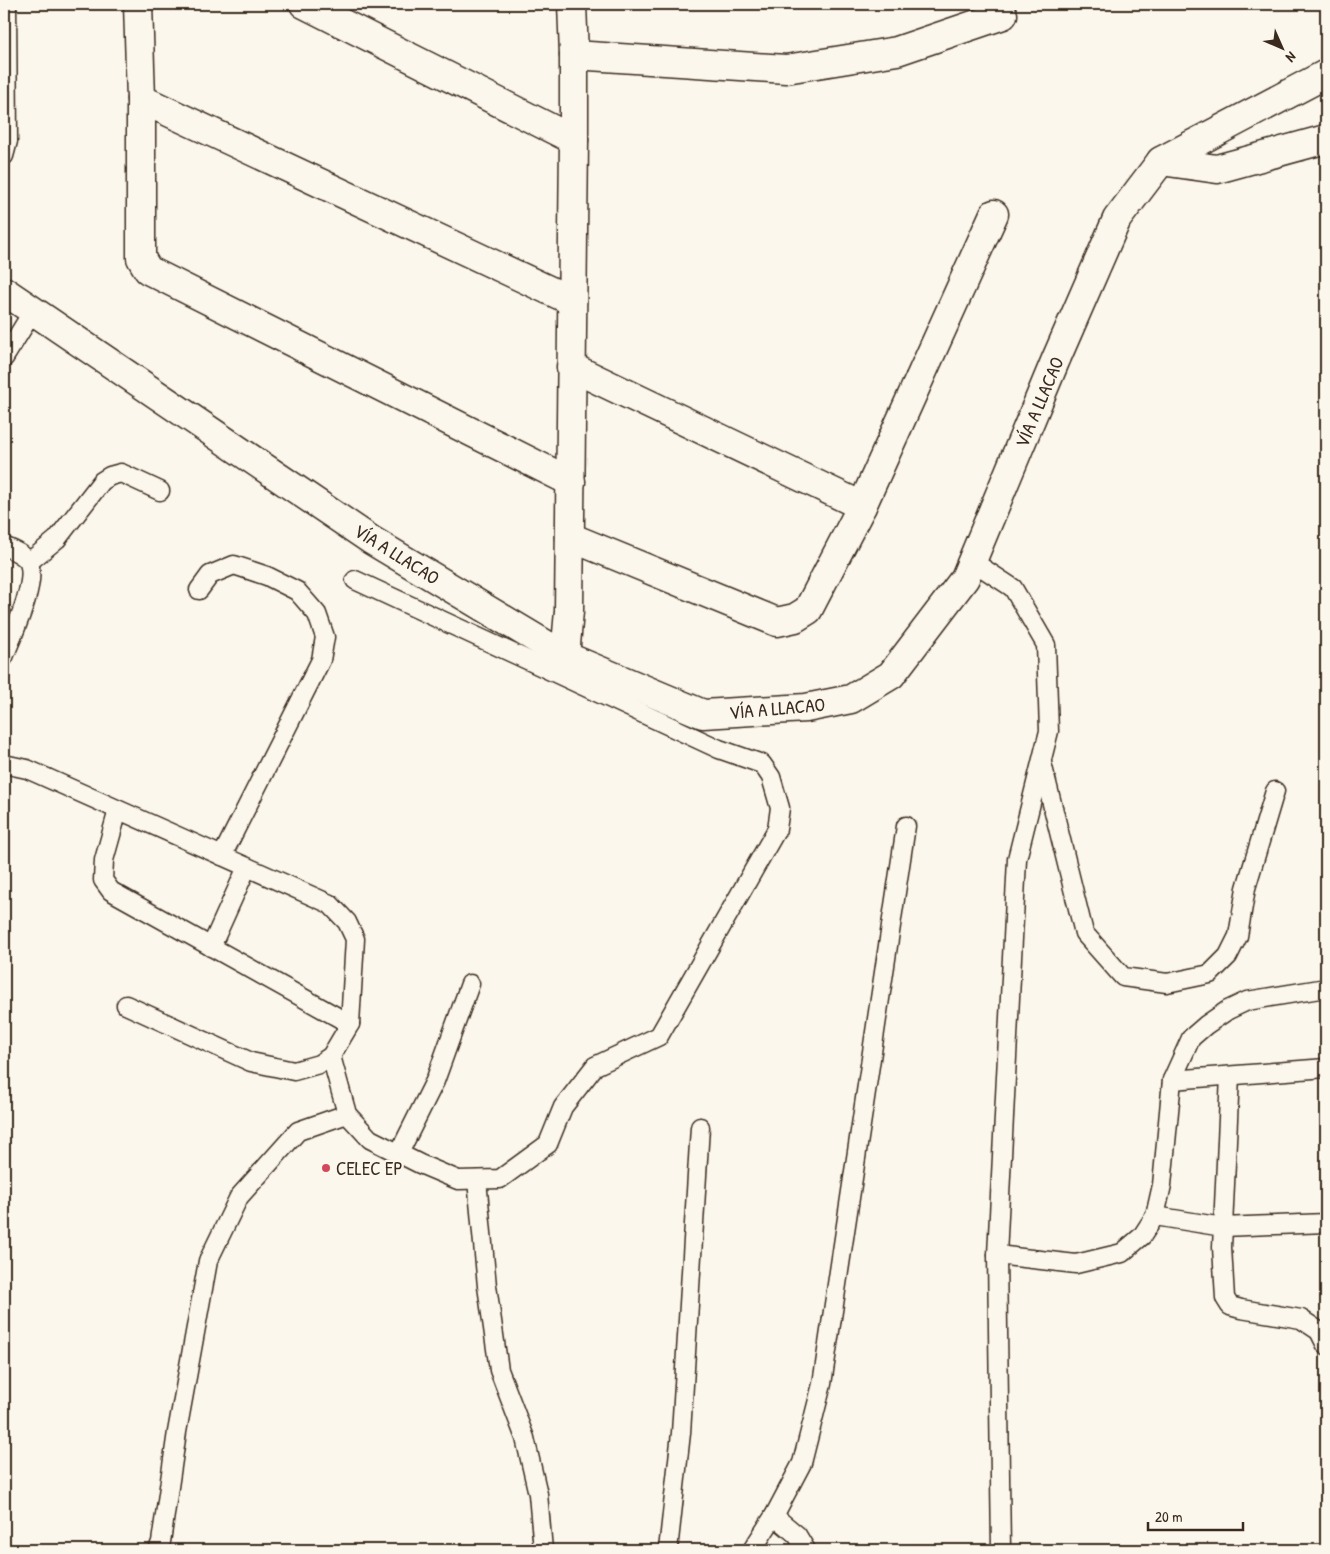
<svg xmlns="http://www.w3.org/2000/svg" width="1330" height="1554" font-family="'Patrick Hand',sans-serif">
	<rect width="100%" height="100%" fill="#fbf7ec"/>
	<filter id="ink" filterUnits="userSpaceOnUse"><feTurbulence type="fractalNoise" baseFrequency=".02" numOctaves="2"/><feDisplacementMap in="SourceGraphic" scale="10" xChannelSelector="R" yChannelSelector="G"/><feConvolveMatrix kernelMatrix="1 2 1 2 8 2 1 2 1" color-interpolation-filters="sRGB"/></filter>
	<g filter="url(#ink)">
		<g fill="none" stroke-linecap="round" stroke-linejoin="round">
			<g stroke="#3b2a1e" stroke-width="21">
				<g id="lane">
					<path d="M4 156 8 141 7 4"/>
					<path d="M4 358 33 311"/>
					<path d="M4 546C12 550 25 554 29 563 37 584 12 636 4 657"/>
					<path d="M972 561 1013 588 1046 645 1049 731 1017 859 997 1255 1001 1550"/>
					<path d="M29 562 57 539 102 481 110 476 121 473 160 491"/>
					<path d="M199 590 210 575 234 565 267 576 297 591 317 614 325 637 321 660 222 856"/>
					<path d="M1042 763 1084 933 1123 977 1167 983 1210 974 1228 956 1238 936 1246 888 1275 791"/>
					<path d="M4 764 27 769 330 904 347 922 355 939 350 1024 331 1056 319 1064 294 1071 251 1062 126 1005"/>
					<path d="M118 810 104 860 103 880 111 891 350 1024"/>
					<path d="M211 947 247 867"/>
					<path d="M331 1056 347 1114 370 1139 420 1164 458 1180 500 1179 548 1144 563 1107 595 1066 659 1036 777 829 780 808 771 777 762 764 719 749 355 580"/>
					<path d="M1230 1076 1223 1227 1326 1223"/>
					<path d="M1172 1080 1326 1068"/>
					<path d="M399 1153 435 1081 470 984"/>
					<path d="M477 1180 487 1286 499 1370 525 1438 538 1494 543 1550"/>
					<path d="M1155 1216 1223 1227 1222 1247 1225 1298 1230 1306 1241 1309 1301 1319 1319 1331 1326 1345"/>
					<path d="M997 1255 1076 1264 1122 1253 1142 1236 1155 1216 1162 1185 1172 1080 1191 1038 1206 1025 1228 1010 1247 1001 1326 988"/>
					<path d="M774 1516 797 1535 806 1550"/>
					<path d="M158 1550 161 1542 177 1432 208 1261 239 1197 298 1131 347 1114"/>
					<path d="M668 1550 681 1433 700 1127"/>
					<path d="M752 1550 774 1516 802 1463 822 1384 906 826"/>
				</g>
			</g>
			<g stroke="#3b2a1e" stroke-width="31">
				<g id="street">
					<path d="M138 4 141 99V258L148 270 571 482"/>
					<path d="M304 4 574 140"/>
					<path d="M574 55 786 69 897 51 1003 15"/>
					<path d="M141 99 572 301"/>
					<path d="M1161 161 1217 169 1326 139"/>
					<path d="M571 367 862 506"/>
					<path d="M570 537 777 622 795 618 808 610 862 506 994 214"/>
					<path d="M565 656 569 611 574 140V55L572 4"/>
				</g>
			</g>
			<g stroke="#3b2a1e" stroke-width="31">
				<path id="secondary" d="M4 291 371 540 565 656 703 714 806 708 851 699 891 675 965 578 1056 359 1117 219 1161 161 1326 74"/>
			</g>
			<use href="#lane" stroke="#fbf7ec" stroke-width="18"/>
			<use href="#street" stroke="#fbf7ec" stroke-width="28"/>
			<use href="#secondary" stroke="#fbf7ec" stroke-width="28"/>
		</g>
	</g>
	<circle fill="#d1495b" stroke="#fbf7ec" stroke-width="2" cx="326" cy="1168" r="5"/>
	<g text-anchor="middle" stroke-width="4.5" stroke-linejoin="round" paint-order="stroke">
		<g font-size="19" fill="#3b2a1e" stroke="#fbf7ec">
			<text transform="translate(1039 402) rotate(-67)" y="7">VÍA A LLACAO</text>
			<text transform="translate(397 554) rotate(32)" y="7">VÍA A LLACAO</text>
			<text transform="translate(777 708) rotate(-5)" y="7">VÍA A LLACAO</text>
		</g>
		<g font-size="19" fill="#3b2a1e" stroke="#fbf7ec" text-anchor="start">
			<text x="336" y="1175">CELEC EP</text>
		</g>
	</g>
	<rect width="1330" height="1554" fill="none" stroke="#fbf7ec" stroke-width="20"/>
	<rect x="10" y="10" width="1310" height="1534" fill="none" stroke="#3b2a1e" stroke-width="2" filter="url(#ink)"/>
	<g transform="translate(1282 48) rotate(135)" stroke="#fbf7ec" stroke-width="4" paint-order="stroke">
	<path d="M0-4L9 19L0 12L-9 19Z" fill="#3b2a1e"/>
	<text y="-8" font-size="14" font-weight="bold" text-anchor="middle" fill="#3b2a1e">N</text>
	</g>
	<path d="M1148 1522v8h95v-8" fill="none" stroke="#3b2a1e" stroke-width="2.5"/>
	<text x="1155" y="1522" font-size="15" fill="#3b2a1e" stroke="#fbf7ec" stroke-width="4" paint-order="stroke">20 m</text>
</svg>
